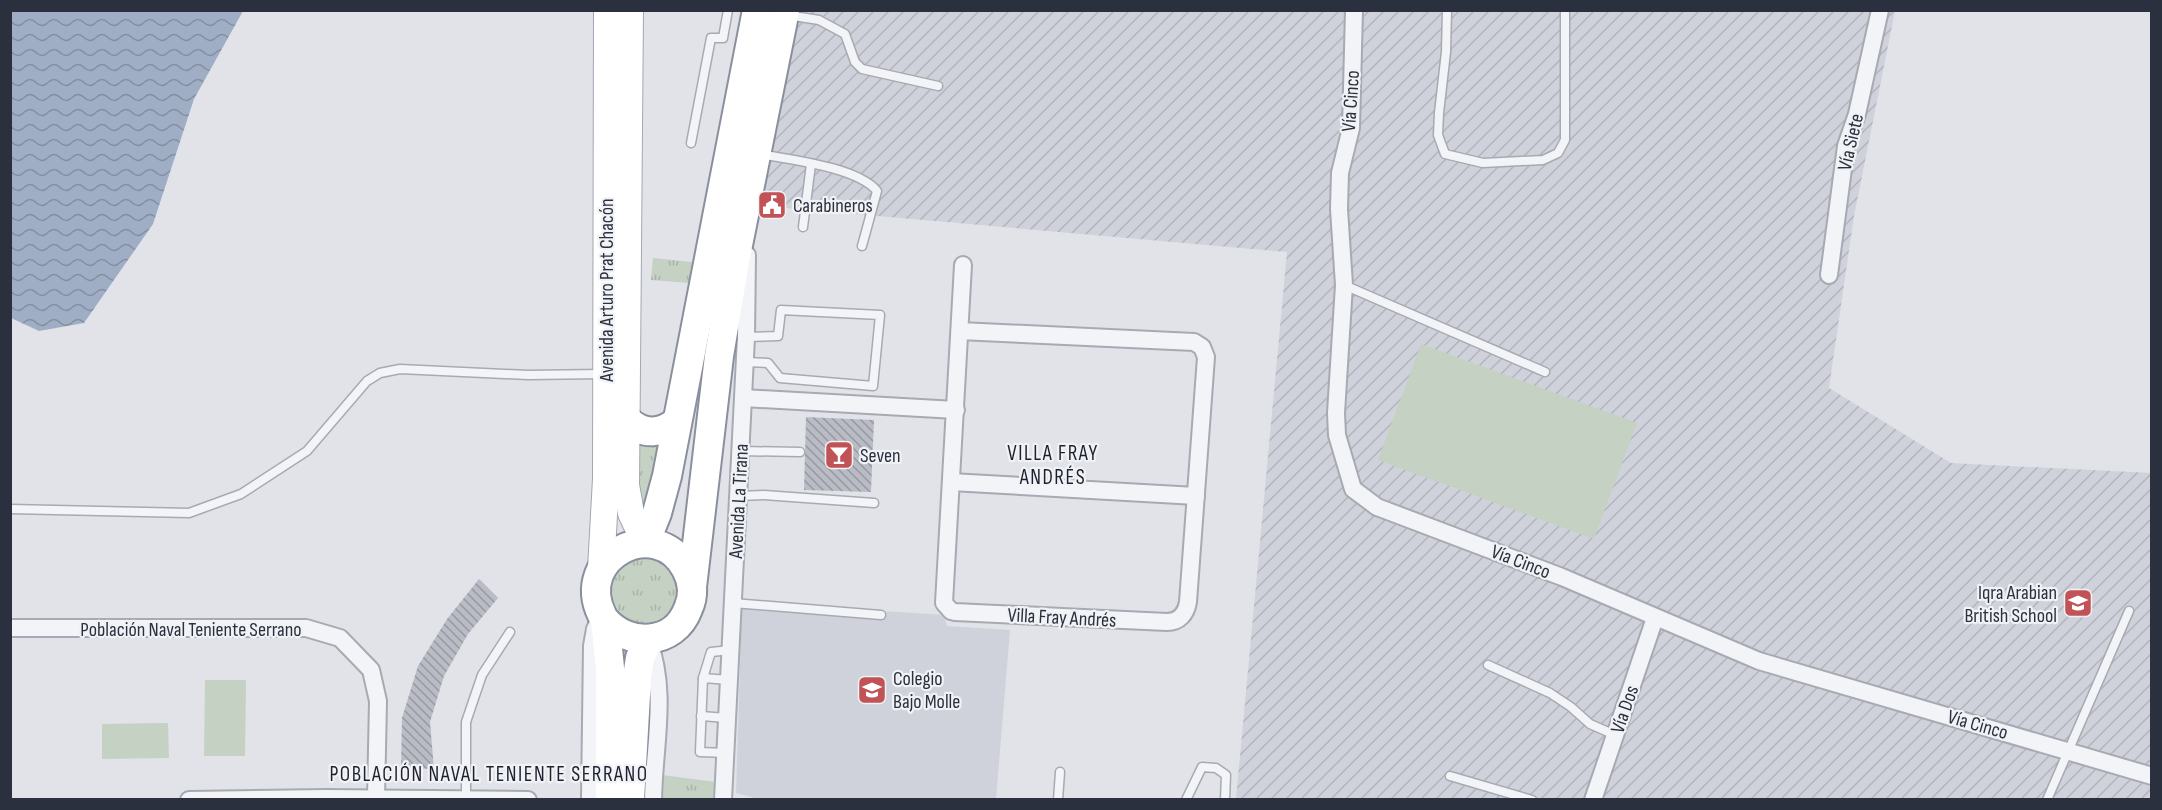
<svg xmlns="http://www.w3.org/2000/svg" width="2162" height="810" font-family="'Sofia Sans Condensed',sans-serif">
	<defs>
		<pattern id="industrial-furrows" width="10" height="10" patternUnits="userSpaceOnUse" patternTransform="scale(1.5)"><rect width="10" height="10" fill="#cfd2da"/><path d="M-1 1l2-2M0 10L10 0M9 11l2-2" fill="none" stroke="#b2b5bc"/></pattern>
		<pattern id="grass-tufts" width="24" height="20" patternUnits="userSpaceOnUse" patternTransform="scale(1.5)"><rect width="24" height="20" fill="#c5d1c3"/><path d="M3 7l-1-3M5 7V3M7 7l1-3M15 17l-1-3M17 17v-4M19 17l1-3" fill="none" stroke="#a9b4a9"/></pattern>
		<pattern id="water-waves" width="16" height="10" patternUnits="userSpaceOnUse" patternTransform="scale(1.5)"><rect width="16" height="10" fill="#a0aec5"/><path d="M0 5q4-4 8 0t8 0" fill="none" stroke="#838ea1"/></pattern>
		<pattern id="building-back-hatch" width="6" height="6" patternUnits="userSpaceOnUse" patternTransform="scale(1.5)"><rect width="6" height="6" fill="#b9bcc5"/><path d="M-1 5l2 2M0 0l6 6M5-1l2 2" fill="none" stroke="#9799a1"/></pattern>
	</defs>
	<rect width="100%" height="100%" fill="#e1e3e8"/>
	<path fill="#cfd2da" d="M742 602 944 615 947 626 1010 630 996 799 762 800 736 793Z"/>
	<path fill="url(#industrial-furrows)" d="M799 11H1895L1854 216 1829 388 1951 463 2151 473V799H1236L1287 252 752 205Z"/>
	<g fill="url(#grass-tufts)">
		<path d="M653 258 692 262 689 283 651 280Z"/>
		<path d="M636 439 664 440 645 517 636 496Z"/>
		<circle cx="644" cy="591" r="32"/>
		<path d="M662 775 716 782 715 799H663Z"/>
	</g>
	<g fill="#c5d1c3">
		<path d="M1421 344 1637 423 1594 539 1378 460Z"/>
		<path d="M205 680H246L245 756H204Z"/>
		<path d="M168 723 169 758 102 759V724Z"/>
	</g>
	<path fill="url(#water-waves)" d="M11 10 243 11 194 99 153 224 84 323 39 331 11 318Z"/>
	<g fill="url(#building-back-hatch)">
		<path d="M806 417 874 420 871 492 804 490Z"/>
		<path d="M479 579 498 598 468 634 444 676 430 722 434 769 401 768 402 718 418 666 447 619Z"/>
	</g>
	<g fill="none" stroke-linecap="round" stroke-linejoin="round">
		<g stroke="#a7aab2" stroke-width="11">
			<g id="lane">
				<path d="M1447 10 1446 52 1439 113 1438 135 1445 154 1483 163 1543 160 1558 153 1565 140V10"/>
				<path d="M787 15 819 20 845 34 855 62 862 69 938 86"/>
				<path d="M691 143 711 38H723L728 10"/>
				<path d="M760 154C791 160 857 167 877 191L862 246"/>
				<path d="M803 227 811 164"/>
				<path d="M1344 285 1545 372"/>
				<path d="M745 362 768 363 780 378 873 386 880 315 781 310 778 336 746 337"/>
				<path d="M740 451 800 452"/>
				<path d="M738 496 764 495 874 503"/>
				<path d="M10 509 189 513 241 494 307 451 367 381 380 373 400 369 528 375 602 374"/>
				<path d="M733 603 881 615"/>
				<path d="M1488 665 1550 693 1571 707 1590 724 1615 735"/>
				<path d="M703 678 711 652 731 650"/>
				<path d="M701 716 727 718"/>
				<path d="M726 753 700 752 703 678 729 680"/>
				<path d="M1450 776 1532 800"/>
				<path d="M466 800V722L482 675 510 632"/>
				<path d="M1058 800 1060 772"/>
				<path d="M1186 800 1202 767 1216 768 1226 775 1225 800"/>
				<path d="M2047 800 2129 611"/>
			</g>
		</g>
		<g stroke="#a7aab2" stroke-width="20">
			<g id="street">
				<path d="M1354 10 1351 128 1340 173 1339 209 1344 285 1336 413 1337 435 1353 489 1377 507 1562 577 1759 661 2152 776"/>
				<path d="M1829 275 1846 146 1857 114 1880 10"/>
				<path d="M960 331 1194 342 1202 347 1206 357 1188 602C1186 614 1179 622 1167 622L955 612 951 611 944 603 963 265"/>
				<path d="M743 398 956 410"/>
				<path d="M951 482 1196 496"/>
				<path d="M10 628H306L340 638 371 670 378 701 376 798"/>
				<path d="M648 639C668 692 654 744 653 800"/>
				<path d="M189 800 326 798 528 800"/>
				<path d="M590 800 592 646 595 629 600 619"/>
				<path d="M723 800 746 337 747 255"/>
				<path d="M1593 800 1655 618"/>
			</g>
		</g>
		<g stroke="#a2a7b3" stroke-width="28">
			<g id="primary">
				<path d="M630 10 626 485 631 513 645 543"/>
				<path d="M601 569 606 479 607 10"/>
			</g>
		</g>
		<g stroke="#8a8f9d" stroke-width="32">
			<g id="highway">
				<path d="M627 420C642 435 661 435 677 421"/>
				<path d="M645 543 657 513 667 476 757 10"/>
				<path d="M692 587 719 356 737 250 785 10"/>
				<path d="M602 615C573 556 657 514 686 569 693 582 694 596 688 609 674 646 628 647 605 620"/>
				<path d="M605 620 610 668V800"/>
				<path d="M630 800 637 677 640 658 648 639"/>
			</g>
		</g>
		<use href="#lane" stroke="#f3f4f7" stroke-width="8"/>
		<use href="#street" stroke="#f3f4f7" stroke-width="16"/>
		<use href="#primary" stroke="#fff" stroke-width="26"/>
		<use href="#highway" stroke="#fff" stroke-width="28"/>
	</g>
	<defs>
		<g id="civic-square" transform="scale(1.5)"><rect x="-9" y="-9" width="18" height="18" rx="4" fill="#c15357" stroke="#f0f2f6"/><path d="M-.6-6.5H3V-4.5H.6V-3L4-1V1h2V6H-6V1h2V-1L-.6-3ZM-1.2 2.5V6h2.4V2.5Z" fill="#fff"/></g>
		<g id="bar-square" transform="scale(1.5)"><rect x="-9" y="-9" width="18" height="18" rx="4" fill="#c15357" stroke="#f0f2f6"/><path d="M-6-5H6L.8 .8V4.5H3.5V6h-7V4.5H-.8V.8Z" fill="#fff"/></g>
		<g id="school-square" transform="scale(1.5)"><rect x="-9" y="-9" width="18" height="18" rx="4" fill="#c15357" stroke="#f0f2f6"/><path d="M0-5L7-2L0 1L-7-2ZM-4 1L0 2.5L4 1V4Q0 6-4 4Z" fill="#fff"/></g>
	</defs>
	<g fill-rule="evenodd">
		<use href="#civic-square" x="772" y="205"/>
		<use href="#bar-square" x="839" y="455"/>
		<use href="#school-square" x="2078" y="603"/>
		<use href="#school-square" x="872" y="690"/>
	</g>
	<g text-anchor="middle" stroke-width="4.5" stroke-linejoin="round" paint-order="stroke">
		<g font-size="20" fill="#2b303e" stroke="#f0f2f6">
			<text transform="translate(1350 101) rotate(-86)" y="7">Vía Cinco</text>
			<text transform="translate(1850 142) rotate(-77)" y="7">Vía Siete</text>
			<text transform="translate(606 290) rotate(-90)" y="7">Avenida Arturo Prat Chacón</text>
			<text transform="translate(738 501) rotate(-87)" y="7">Avenida La Tirana</text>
			<text transform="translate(1521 561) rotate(21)" y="7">Vía Cinco</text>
			<text transform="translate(1062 617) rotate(3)" y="7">Villa Fray Andrés</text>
			<text x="191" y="636">Población Naval Teniente Serrano</text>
			<text transform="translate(1624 709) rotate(-71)" y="7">Vía Dos</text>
			<text transform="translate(1978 724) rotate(16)" y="7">Vía Cinco</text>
		</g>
		<g font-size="20" fill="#2b303e" stroke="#f0f2f6" text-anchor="start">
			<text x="793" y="212">Carabineros</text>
			<text x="860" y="462">Seven</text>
			<text x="2057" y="599" text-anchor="end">Iqra Arabian<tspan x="2057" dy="23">British School</tspan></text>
			<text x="893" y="685">Colegio<tspan x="893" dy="23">Bajo Molle</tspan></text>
		</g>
		<g font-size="21" letter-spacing="1.5" fill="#1d212f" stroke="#f0f2f6">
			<text x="1053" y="460">VILLA FRAY<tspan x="1053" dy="24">ANDRÉS</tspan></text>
			<text x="489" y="781">POBLACIÓN NAVAL TENIENTE SERRANO</text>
		</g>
	</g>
	<rect width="2162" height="810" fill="none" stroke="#2b303e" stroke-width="24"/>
</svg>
